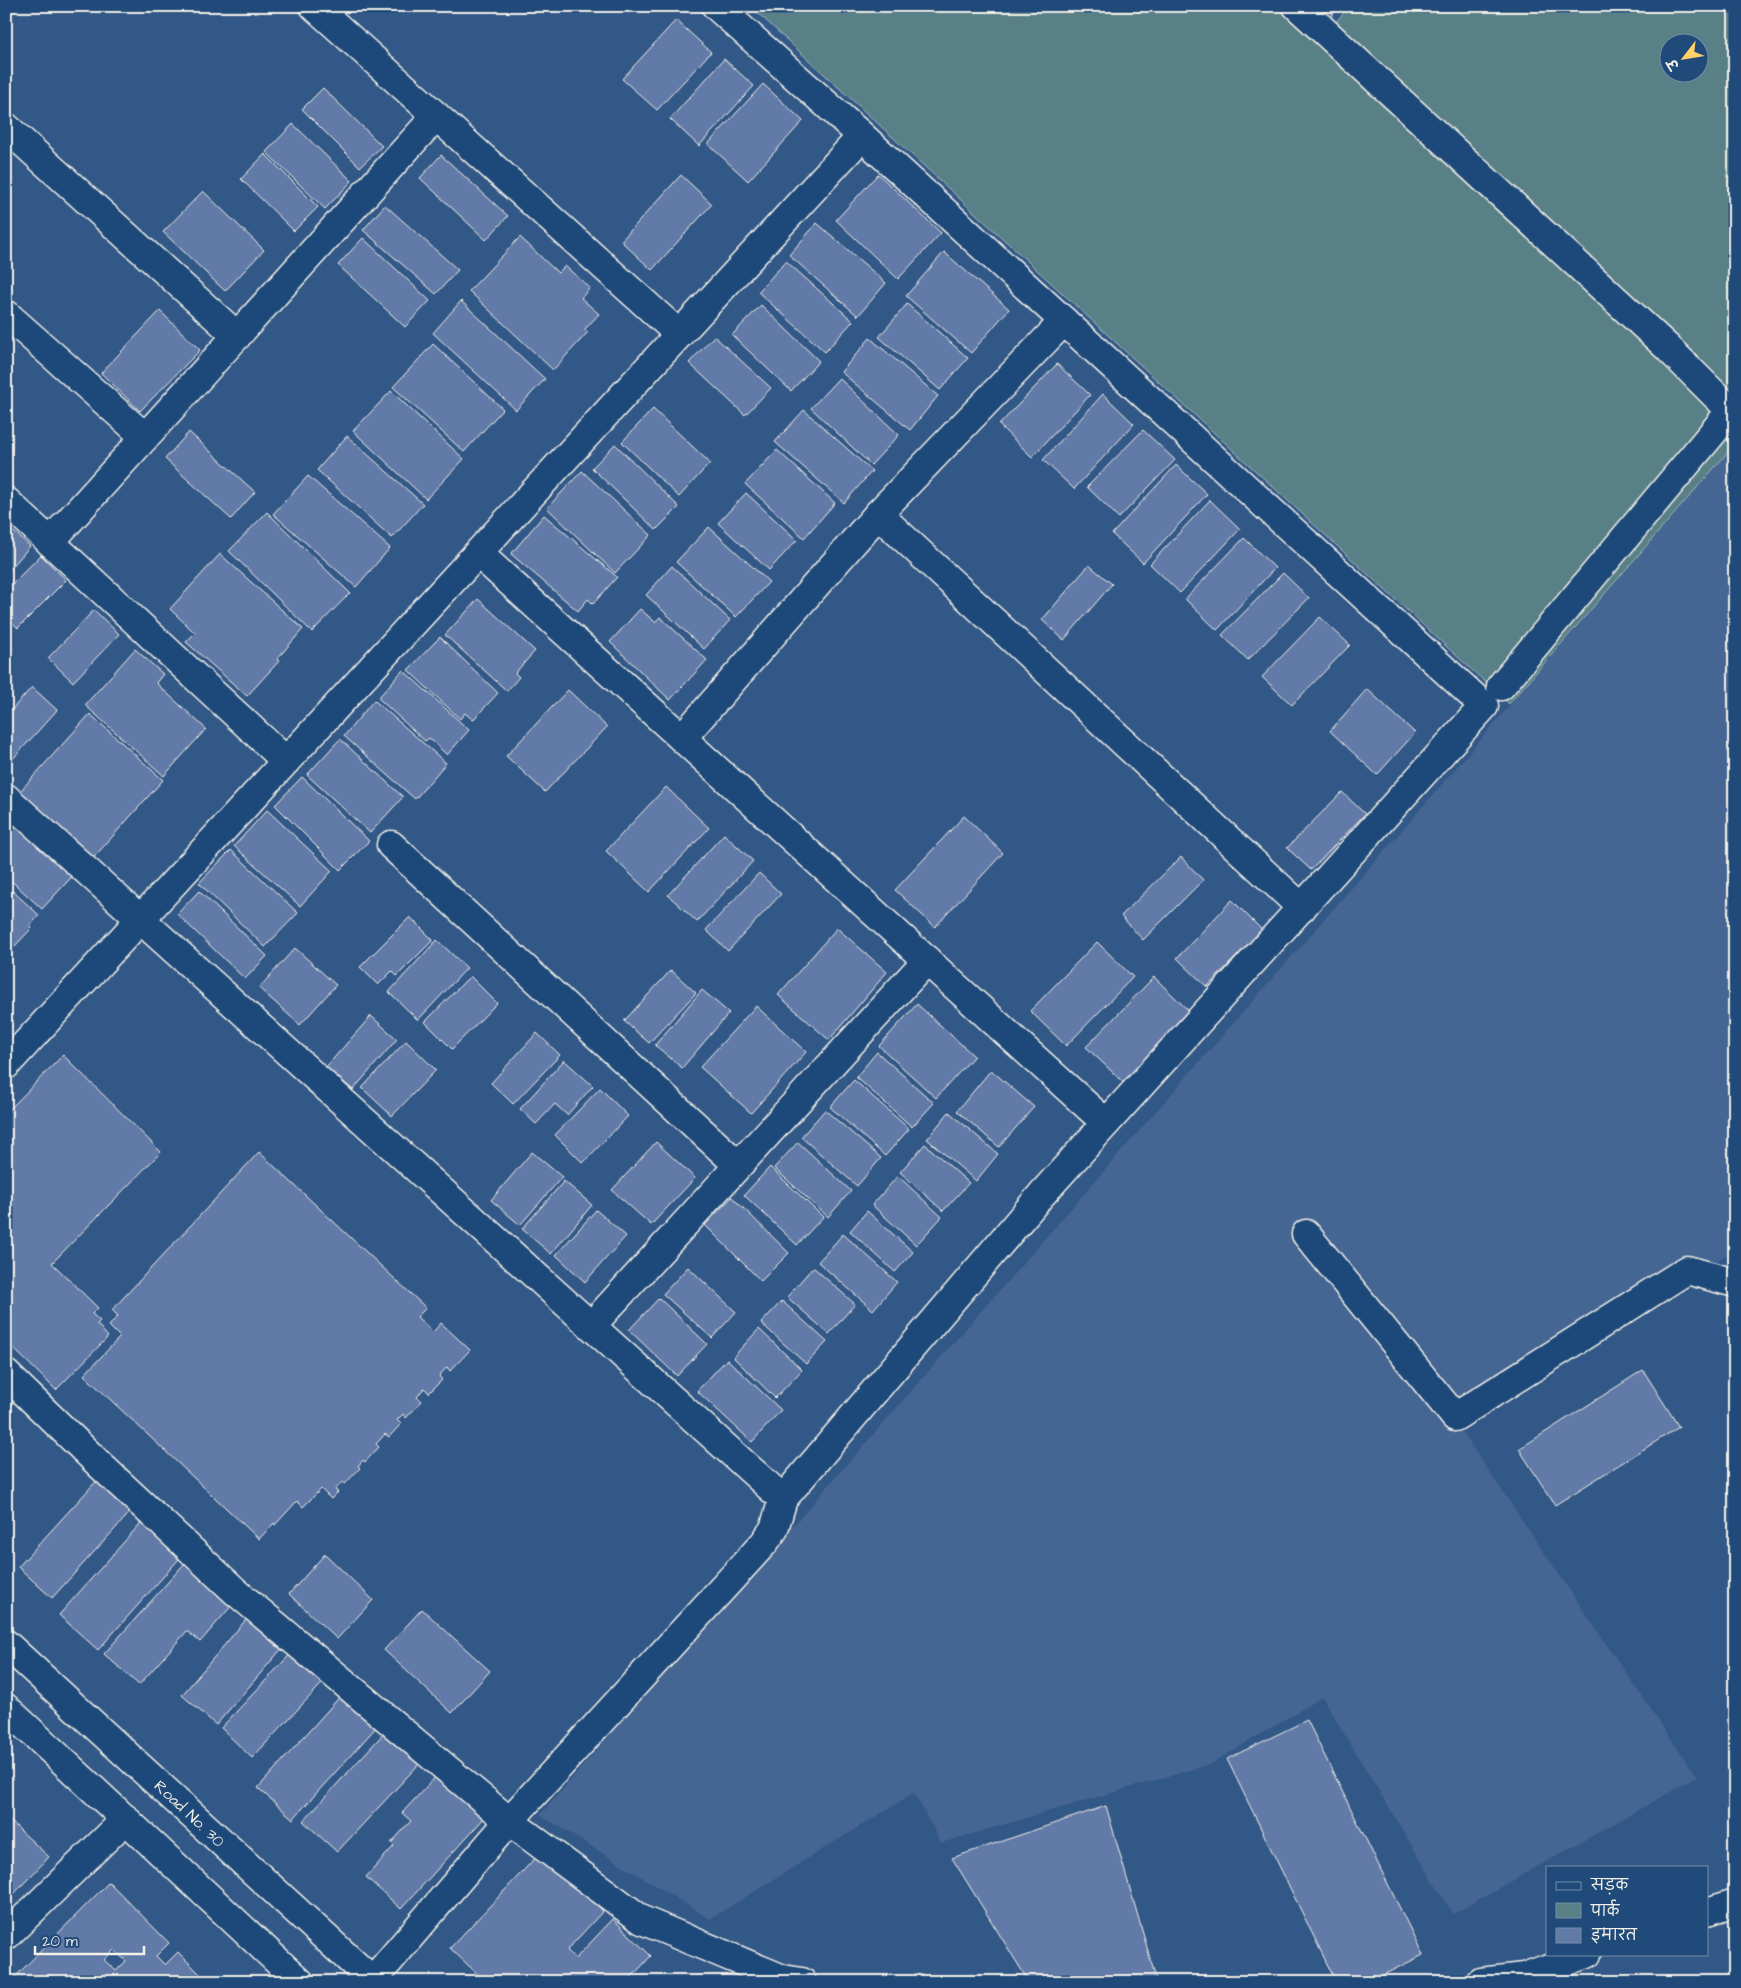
<svg xmlns="http://www.w3.org/2000/svg" width="1741" height="1988" font-family="'Architects Daughter','Playpen Sans Deva',sans-serif">
	<rect width="100%" height="100%" fill="#325887"/>
	<filter id="ink" filterUnits="userSpaceOnUse"><feTurbulence type="fractalNoise" baseFrequency=".02" numOctaves="2"/><feDisplacementMap in="SourceGraphic" scale="10" xChannelSelector="R" yChannelSelector="G"/><feConvolveMatrix kernelMatrix="1 2 1 2 8 2 1 2 1" color-interpolation-filters="sRGB"/></filter>
	<g filter="url(#ink)">
		<path fill="#446593" d="M1735 444V1259L1729 1253 1452 1417 1697 1777 1453 1914 1322 1697 1211 1764 941 1843 914 1793 710 1919 540 1815 1405 827Z"/>
		<path fill="#598086" stroke="#a6b8b7" fill-rule="evenodd" d="M750 6H1295L1325 34 1350 6H1735V444L1509 704ZM1668 42H1698V72H1668Z"/>
		<g fill="#627aa7" stroke="#f4f1e8" fill-rule="evenodd">
			<path d="M1311 6H1340L1327 21Z"/>
			<path d="M676 20 711 52 657 110 622 79Z"/>
			<path d="M724 59 754 86 699 146 670 119Z"/>
			<path d="M763 84 803 121 748 181 708 144Z"/>
			<path d="M323 88 382 146 360 167 302 109Z"/>
			<path d="M293 124 352 181 325 209 266 152Z"/>
			<path d="M265 154 318 207 294 231 241 179Z"/>
			<path d="M441 155 508 216 486 240 420 178Z"/>
			<path d="M878 174 941 233 898 279 836 220Z"/>
			<path d="M681 175 712 204 652 270 621 241Z"/>
			<path d="M203 191 264 250 225 291 163 232Z"/>
			<path d="M385 205 458 270 436 294 363 230Z"/>
			<path d="M817 223 886 283 858 316 789 255Z"/>
			<path d="M520 237 558 273 565 266 590 288 581 298 599 314 585 329 588 332 553 370 469 291Z"/>
			<path d="M363 238 430 301 405 327 338 265Z"/>
			<path d="M944 252 1009 309 971 353 906 296Z"/>
			<path d="M786 261 853 321 825 352 758 292Z"/>
			<path d="M461 301 545 379 516 410 433 333Z"/>
			<path d="M907 304 968 358 940 390 879 337Z"/>
			<path d="M761 305 819 361 791 391 732 335Z"/>
			<path d="M160 311 200 350 140 411 101 373Z"/>
			<path d="M714 336 771 388 745 415 689 363Z"/>
			<path d="M870 338 938 396 910 430 841 372Z"/>
			<path d="M433 344 503 409 464 452 393 387Z"/>
			<path d="M1057 364 1090 395 1032 457 999 425Z"/>
			<path d="M839 378 899 435 871 465 811 408Z"/>
			<path d="M391 391 464 459 426 499 353 431Z"/>
			<path d="M1103 394 1134 424 1074 489 1043 460Z"/>
			<path d="M653 409 710 463 679 497 622 442Z"/>
			<path d="M804 410 872 471 844 503 775 442Z"/>
			<path d="M1143 430 1175 460 1119 518 1087 487Z"/>
			<path d="M189 432 255 492 231 519 165 459Z"/>
			<path d="M347 436 423 504 392 538 317 470Z"/>
			<path d="M615 444 679 507 656 530 592 468Z"/>
			<path d="M777 450 835 503 804 538 745 484Z"/>
			<path d="M1176 465 1207 494 1143 563 1112 534Z"/>
			<path d="M582 471 651 535 615 573 547 508Z"/>
			<path d="M308 476 390 548 356 587 273 514Z"/>
			<path d="M746 493 797 540 769 570 718 523Z"/>
			<path d="M1210 500 1240 529 1180 593 1150 564Z"/>
			<path d="M267 512 350 593 312 632 229 551Z"/>
			<path d="M544 515 617 577 593 604 588 599 578 611 511 554Z"/>
			<path d="M6 525 30 546 6 574Z"/>
			<path d="M709 527 769 582 736 617 676 562Z"/>
			<path d="M1244 538 1275 568 1217 630 1185 599Z"/>
			<path d="M220 554 303 629 277 659 279 661 247 696 186 642 195 633 170 609Z"/>
			<path d="M41 555 66 580 18 628 6 616V590Z"/>
			<path d="M1089 565 1112 584 1064 640 1042 620Z"/>
			<path d="M672 566 730 620 704 649 646 595Z"/>
			<path d="M1283 573 1309 598 1248 660 1222 635Z"/>
			<path d="M478 599 535 651 515 673 519 677 507 691 445 635Z"/>
			<path d="M640 609 655 622 660 617 707 660 670 700 610 642Z"/>
			<path d="M94 610 119 634 73 682 48 658Z"/>
			<path d="M1320 617 1350 645 1292 705 1262 677Z"/>
			<path d="M440 637 498 693 473 720 465 713 460 719 408 670Z"/>
			<path d="M135 649 163 674 156 683 206 729 164 776 85 705Z"/>
			<path d="M403 670 469 730 447 755 429 738 425 741 378 698Z"/>
			<path d="M6 679 13 685 6 693Z"/>
			<path d="M32 687 57 710 10 762 6 759V716Z"/>
			<path d="M1367 689 1415 733 1377 775 1330 731Z"/>
			<path d="M568 690 607 727 545 792 506 756Z"/>
			<path d="M374 700 446 763 415 799 344 736Z"/>
			<path d="M90 714 163 780 87 865 14 798Z"/>
			<path d="M340 739 403 797 370 833 307 775Z"/>
			<path d="M302 777 369 841 340 870 275 805Z"/>
			<path d="M666 787 709 828 649 892 606 851Z"/>
			<path d="M1342 792 1365 814 1311 870 1287 848Z"/>
			<path d="M6 807 79 869 42 909 6 876Z"/>
			<path d="M267 810 332 871 300 906 234 846Z"/>
			<path d="M964 816 1003 853 935 927 895 890Z"/>
			<path d="M724 834 753 861 697 922 668 895Z"/>
			<path d="M231 850 298 913 265 947 199 883Z"/>
			<path d="M1181 857 1203 880 1143 940 1121 916Z"/>
			<path d="M759 873 781 894 728 951 706 930Z"/>
			<path d="M6 885 39 915 30 926 32 928 13 948 6 942Z"/>
			<path d="M199 891 267 956 245 979 177 914Z"/>
			<path d="M1232 900 1262 930 1207 987 1177 958Z"/>
			<path d="M410 917 433 940 397 976 392 971 378 985 360 967Z"/>
			<path d="M837 928 887 972 829 1040 778 995Z"/>
			<path d="M437 940 467 968 418 1020 389 992Z"/>
			<path d="M1097 942 1133 977 1066 1046 1030 1011Z"/>
			<path d="M295 948 336 985 300 1025 259 988Z"/>
			<path d="M671 970 696 993 649 1043 624 1021Z"/>
			<path d="M470 976 497 1003 452 1049 425 1022Z"/>
			<path d="M1154 977 1192 1014 1125 1084 1086 1047Z"/>
			<path d="M702 990 729 1013 682 1068 655 1045Z"/>
			<path d="M917 1004 974 1056 936 1098 879 1046Z"/>
			<path d="M756 1006 806 1052 751 1113 700 1067Z"/>
			<path d="M371 1016 397 1039 353 1090 326 1067Z"/>
			<path d="M537 1033 560 1055 513 1104 491 1083Z"/>
			<path d="M406 1041 436 1070 392 1116 362 1088Z"/>
			<path d="M877 1052 934 1103 912 1127 856 1077Z"/>
			<path d="M63 1055 161 1152 52 1263 98 1308 92 1314 100 1321 97 1324 108 1337 56 1390 6 1341V1113Z"/>
			<path d="M564 1060 593 1086 567 1115 555 1104 536 1124 520 1109Z"/>
			<path d="M991 1070 1034 1107 999 1147 957 1111Z"/>
			<path d="M854 1080 909 1129 885 1156 830 1107Z"/>
			<path d="M600 1088 628 1116 583 1163 555 1135Z"/>
			<path d="M825 1110 881 1158 857 1186 801 1137Z"/>
			<path d="M949 1112 998 1154 976 1181 927 1139Z"/>
			<path d="M656 1142 695 1178 651 1225 612 1190Z"/>
			<path d="M798 1142 851 1191 828 1217 774 1168Z"/>
			<path d="M925 1144 969 1183 943 1211 900 1172Z"/>
			<path d="M259 1152 426 1308 417 1317 433 1332 441 1323 470 1350 450 1371 447 1367 439 1376 442 1380 429 1393 424 1388 417 1397 422 1401 406 1418 403 1414 397 1420 401 1424 389 1437 385 1434 376 1444 379 1447 365 1462 363 1460 358 1466 360 1468 345 1484 342 1482 335 1490 338 1492 331 1499 321 1489 303 1507 297 1501 275 1525 274 1523 259 1539 84 1375 120 1337 109 1326 118 1316 112 1310Z"/>
			<path d="M532 1152 562 1177 520 1225 491 1200Z"/>
			<path d="M770 1167 823 1217 797 1245 744 1195Z"/>
			<path d="M898 1176 942 1217 916 1245 872 1205Z"/>
			<path d="M564 1181 592 1205 551 1254 522 1229Z"/>
			<path d="M732 1197 789 1253 761 1281 705 1225Z"/>
			<path d="M596 1210 626 1236 585 1282 556 1255Z"/>
			<path d="M867 1211 913 1252 895 1272 850 1231Z"/>
			<path d="M843 1234 897 1282 873 1310 818 1262Z"/>
			<path d="M688 1267 736 1312 712 1338 663 1294Z"/>
			<path d="M813 1267 855 1304 829 1334 787 1297Z"/>
			<path d="M659 1298 707 1344 677 1376 629 1330Z"/>
			<path d="M782 1301 827 1342 806 1364 761 1323Z"/>
			<path d="M759 1329 802 1370 775 1398 733 1357Z"/>
			<path d="M727 1359 781 1410 752 1442 697 1391Z"/>
			<path d="M1643 1370 1679 1427 1555 1505 1519 1449Z"/>
			<path d="M101 1476 135 1507 52 1598 18 1567Z"/>
			<path d="M148 1515 187 1550 98 1650 59 1615Z"/>
			<path d="M193 1554 240 1596 200 1642 187 1631 139 1685 104 1654Z"/>
			<path d="M325 1554 373 1600 337 1639 289 1594Z"/>
			<path d="M255 1609 290 1639 216 1725 182 1695Z"/>
			<path d="M422 1609 490 1671 452 1713 384 1650Z"/>
			<path d="M299 1645 330 1675 252 1758 221 1728Z"/>
			<path d="M345 1691 380 1723 293 1819 258 1788Z"/>
			<path d="M1307 1720 1423 1955 1369 1982H1336L1227 1759Z"/>
			<path d="M386 1731 420 1763 337 1852 303 1821Z"/>
			<path d="M439 1773 486 1816 401 1909 366 1877 394 1846 391 1843 411 1821 402 1813Z"/>
			<path d="M1106 1806 1157 1982H1029L952 1858Z"/>
			<path d="M6 1817 49 1857 6 1902Z"/>
			<path d="M541 1852 603 1911 567 1950 575 1959 613 1919 651 1956 627 1982H486L450 1948Z"/>
			<path d="M109 1882 169 1943 156 1956 165 1965 178 1952 200 1974 192 1982H93L91 1980 89 1982H18L14 1978ZM114 1950 126 1961 116 1971 104 1960Z"/>
		</g>
		<g fill="none" stroke-linecap="round" stroke-linejoin="round">
			<g stroke="#f4f1e8" stroke-width="31">
				<g id="minor">
					<path d="M314 6 679 334"/>
					<path d="M1297 6 1667 347 1735 415"/>
					<path d="M6 127 237 336"/>
					<path d="M6 314 145 437"/>
					<path d="M1064 321 878 514 1302 908"/>
					<path d="M6 501 286 761"/>
					<path d="M50 542 436 116"/>
					<path d="M478 553 1106 1123"/>
					<path d="M1501 686 1730 412"/>
					<path d="M682 738 878 514"/>
					<path d="M6 798 783 1499"/>
					<path d="M391 845 738 1165"/>
					<path d="M6 1065 862 136"/>
					<path d="M1306 1234 1455 1417 1687 1270 1735 1283"/>
					<path d="M592 1325 927 960"/>
					<path d="M6 1374 100 1465 235 1591 509 1821 642 1920 783 1979 802 1982"/>
					<path d="M1707 1912 1735 1903"/>
					<path d="M6 1936 126 1819"/>
					<path d="M373 1980 509 1821 764 1543 774 1529 783 1499 1042 1194 1484 706 862 136 716 6"/>
					<path d="M1480 1982 1524 1977 1587 1954"/>
				</g>
			</g>
			<g stroke="#f4f1e8" stroke-width="31">
				<g id="tertiary">
					<path d="M6 1644 374 1982"/>
					<path d="M6 1708 300 1982"/>
				</g>
			</g>
			<use href="#minor" stroke="#1f4a7a" stroke-width="28"/>
			<use href="#tertiary" stroke="#1f4a7a" stroke-width="28"/>
		</g>
	</g>
	<g text-anchor="middle" stroke-width="4.5" stroke-linejoin="round" paint-order="stroke">
		<g font-size="16" fill="#f4f1e8" stroke="#1f4a7a">
			<text transform="translate(190 1813) rotate(43)" y="6">Road No. 30</text>
		</g>
	</g>
	<rect width="1741" height="1988" fill="none" stroke="#1f4a7a" stroke-width="25"/>
	<rect x="12" y="12" width="1716" height="1963" fill="none" stroke="#f4f1e8" stroke-width="2" filter="url(#ink)"/>
	<rect x="1546" y="1866" width="162" height="90" fill="#1f4a7a" stroke="#748da6"/>
	<rect x="1556" y="1882" width="25" height="8" fill="#1f4a7a" stroke="#748da6"/>
	<text x="1591" y="1890" font-size="15" fill="#f4f1e8">सड़क</text>
	<rect x="1556" y="1903" width="25" height="15" fill="#598086" stroke="#748da6"/>
	<text x="1591" y="1916" font-size="15" fill="#f4f1e8">पार्क</text>
	<rect x="1556" y="1928" width="25" height="15" fill="#627aa7" stroke="#748da6"/>
	<text x="1591" y="1940" font-size="15" fill="#f4f1e8">इमारत</text>
	<g transform="translate(1684 58) rotate(239)"><circle r="24" fill="#1f4a7a" stroke="#748da6"/>
	<path d="M0-4L9 19L0 12L-9 19Z" fill="#ffd166"/>
	<text y="-8" font-size="14" font-weight="bold" text-anchor="middle" fill="#f4f1e8">उ</text>
	</g>
	<path d="M35 1946v8h109v-8" fill="none" stroke="#f4f1e8" stroke-width="2.5"/>
	<text x="42" y="1946" font-size="15" fill="#f4f1e8" stroke="#1f4a7a" stroke-width="4" paint-order="stroke">20 m</text>
</svg>
